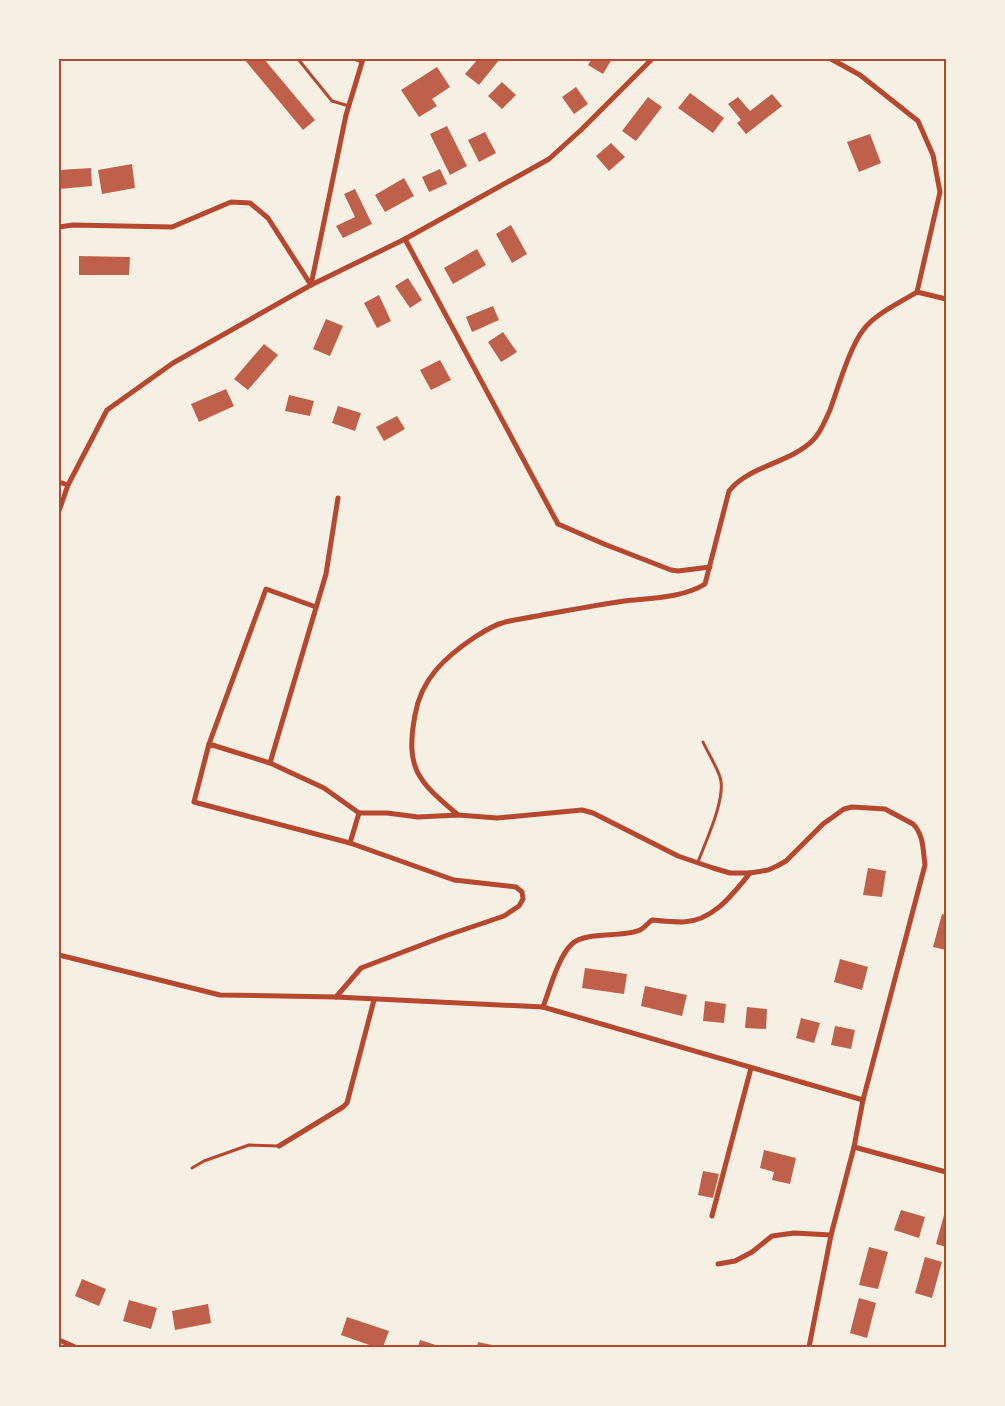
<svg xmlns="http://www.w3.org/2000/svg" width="1005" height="1406" font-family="Poppins,sans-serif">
	<rect width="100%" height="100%" fill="#f6efe4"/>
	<g fill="#bf614a">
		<path d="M244 59H264L315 120 303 130Z"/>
		<path d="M478 59H500L479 85 465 74Z"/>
		<path d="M592 59H612L603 74 588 65Z"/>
		<path d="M437 67 450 87 432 99 437 106 419 117 401 90Z"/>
		<path d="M502 82 516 95 502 109 488 96Z"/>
		<path d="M576 87 588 104 574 114 562 97Z"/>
		<path d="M690 93 724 118 713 133 678 108Z"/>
		<path d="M772 94 782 106 746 134 737 123 741 120 728 104 738 97 750 111Z"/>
		<path d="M648 97 662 107 636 141 622 131Z"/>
		<path d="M447 126 467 166 450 175 430 134Z"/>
		<path d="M485 132 496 153 479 162 468 140Z"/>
		<path d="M870 134 881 163 859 172 847 142Z"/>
		<path d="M611 143 625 157 609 171 596 156Z"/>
		<path d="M132 164 135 188 102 194 98 170Z"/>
		<path d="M91 168 92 186 59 189V170Z"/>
		<path d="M440 169 447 184 429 192 422 177Z"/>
		<path d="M404 178 414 196 385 212 375 195Z"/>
		<path d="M355 189 372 224 343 238 336 226 355 217 344 194Z"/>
		<path d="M511 225 527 254 512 263 496 234Z"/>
		<path d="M477 249 486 265 453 284 444 268Z"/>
		<path d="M79 256 130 257 129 275H79Z"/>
		<path d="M408 278 422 300 410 308 395 286Z"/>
		<path d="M379 295 391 321 377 328 364 303Z"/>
		<path d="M493 306 499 320 472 332 466 317Z"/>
		<path d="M326 319 343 326 330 356 313 349Z"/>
		<path d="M503 332 517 352 501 362 488 342Z"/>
		<path d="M264 344 278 355 248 390 234 379Z"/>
		<path d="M440 360 451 380 431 390 420 370Z"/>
		<path d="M226 389 234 406 199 422 191 404Z"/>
		<path d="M289 395 314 401 310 416 285 411Z"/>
		<path d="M338 406 361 413 355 431 332 423Z"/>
		<path d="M397 416 405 429 384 441 376 427Z"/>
		<path d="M868 868 886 871 882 897 863 895Z"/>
		<path d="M942 914 946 915V950L933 947Z"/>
		<path d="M840 959 868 967 862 990 834 982Z"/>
		<path d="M585 968 627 974 624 994 582 988Z"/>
		<path d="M645 986 687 995 682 1016 641 1006Z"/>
		<path d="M705 1001 726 1004 724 1023 703 1021Z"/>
		<path d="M747 1007 767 1009 766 1029 745 1028Z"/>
		<path d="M801 1018 820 1023 814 1043 796 1038Z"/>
		<path d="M835 1026 855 1030 851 1049 831 1045Z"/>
		<path d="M764 1150 796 1158 790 1184 772 1180 774 1172 760 1168Z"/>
		<path d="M703 1171 719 1174 713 1198 698 1195Z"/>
		<path d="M946 1208V1247L936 1244Z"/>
		<path d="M901 1210 925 1217 919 1238 894 1230Z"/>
		<path d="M869 1247 888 1252 878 1289 859 1285Z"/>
		<path d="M925 1257 942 1262 932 1298 915 1293Z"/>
		<path d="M82 1279 106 1289 99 1306 75 1296Z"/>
		<path d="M859 1298 876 1303 867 1338 850 1333Z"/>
		<path d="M129 1300 157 1308 151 1329 123 1321Z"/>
		<path d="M208 1304 211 1323 175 1330 172 1311Z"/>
		<path d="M347 1317 389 1331 383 1347H375L341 1335Z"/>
		<path d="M420 1340 442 1347H418Z"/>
		<path d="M478 1342 492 1345V1347H477Z"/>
	</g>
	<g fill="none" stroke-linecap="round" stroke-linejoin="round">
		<g stroke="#b5482f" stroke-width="3">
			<path d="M298 59 332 101 349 106"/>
			<path d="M354 59 362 62"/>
			<path d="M698 862C705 843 727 797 720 777 716 765 708 753 703 742"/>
			<path d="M192 1168 204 1161 249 1145 278 1146"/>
		</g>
		<g stroke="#b5482f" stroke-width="5">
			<path d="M59 227 73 225 172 227 231 202 250 203 268 218 311 285 405 239 549 159 582 129 652 59"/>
			<path d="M405 239 558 524 604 544 671 570 678 571 710 567"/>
			<path d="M917 292 946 299"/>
			<path d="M59 482 68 485"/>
			<path d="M338 498 326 574 270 763 324 788 359 813"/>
			<path d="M59 511 68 485 107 410 173 363 311 285 346 115 363 59"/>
			<path d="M209 744 266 589 316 607"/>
			<path d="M270 763 209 744 194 802 350 843 454 880 516 887 522 892 523 899 519 906 504 916 445 936 361 968 336 997"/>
			<path d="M457 814C418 781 405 769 415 715 421 679 445 657 475 637 483 632 492 626 502 623 514 619 529 618 542 615 570 610 597 605 624 601 650 598 683 598 705 584L729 491C748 466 791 463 813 440 822 431 825 420 830 410 838 388 850 346 864 329 875 314 901 302 917 292L940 192 933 155 918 121 860 75 831 59"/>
			<path d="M350 843 359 813H387L418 817 458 815 497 818 582 810 593 813 678 856 713 868 730 873H750L768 870 777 866 786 861 823 824 844 809 852 807 885 809 913 824C924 835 923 851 925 865L863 1100 854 1147 831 1235 809 1347"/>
			<path d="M59 955 220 995 336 997 543 1007 863 1100"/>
			<path d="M543 1007C549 991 559 955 572 944 585 931 622 938 640 930 644 928 648 923 652 920 662 921 673 922 683 922 713 921 733 894 750 873"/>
			<path d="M279 1146 343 1107 347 1103 374 1000"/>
			<path d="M854 1147 946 1172"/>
			<path d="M712 1216 751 1068"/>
			<path d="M718 1264 735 1261 752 1252 772 1236 794 1233 831 1235"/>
			<path d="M59 1340 75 1347"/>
		</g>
	</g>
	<rect width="1005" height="1406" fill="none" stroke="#f6efe4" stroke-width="120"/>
	<rect x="60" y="60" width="885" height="1286" fill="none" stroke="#b5482f" stroke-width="2"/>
</svg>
